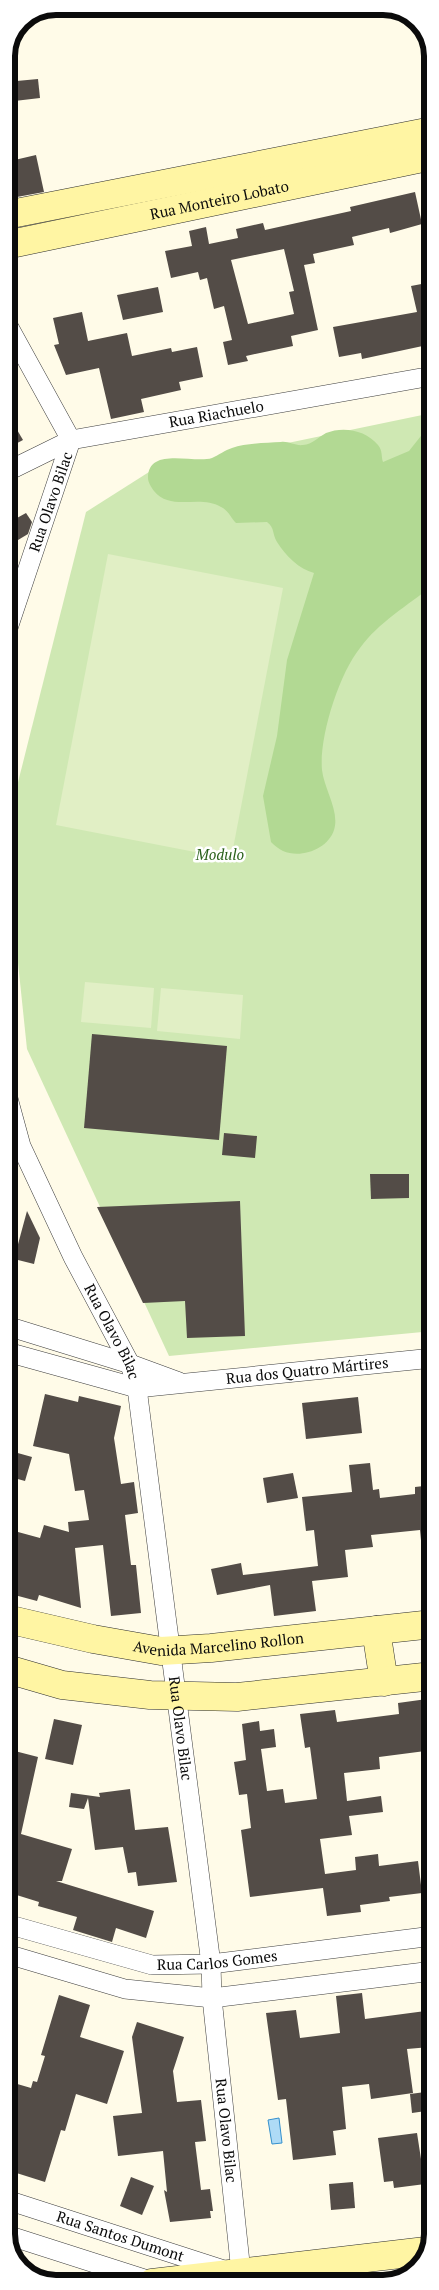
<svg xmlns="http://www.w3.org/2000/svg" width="439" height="2290" font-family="'PT Serif',serif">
	<rect width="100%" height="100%" fill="#fffbe8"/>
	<path fill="#cfe8b3" d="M432 413 433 1331 169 1356 27 1049 6 848V830L86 512 149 472Z"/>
	<path fill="#b2d993" d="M428 403 432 404V586C408 605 378 623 360 648 339 674 319 737 322 770 324 789 340 811 334 830 328 849 301 859 283 851 279 849 274 845 271 842L263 796 277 736 287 660 314 573C299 569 286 556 277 542 272 534 275 528 267 522L236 523C231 518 228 510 221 507 200 494 171 512 154 491 151 487 148 482 148 478 148 446 194 464 212 458 219 455 225 450 232 448 246 443 266 443 281 442 289 441 295 446 303 445 313 444 317 438 326 433 343 426 366 430 378 445 383 451 381 457 383 462L409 451 428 427Z"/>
	<g fill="#e1efc5">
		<path d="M108 554 283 588 231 859 56 825Z"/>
		<path d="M85 982 154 988 151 1028 81 1022Z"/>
		<path d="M161 988 243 995 240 1039 157 1031Z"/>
	</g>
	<path fill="#aedbf6" stroke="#3590cd" d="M279 2118 282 2143 272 2144 268 2120Z"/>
	<g fill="#534c47" fill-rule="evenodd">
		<path d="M38 79 40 98 6 102V82Z"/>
		<path d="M36 155 44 192 6 199V162Z"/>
		<path d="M415 192 422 224 390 233 389 228 352 237 354 245 313 254 315 263 304 265 318 330 291 336 293 346 246 356 248 361 228 365 223 342 232 340 224 306 214 309 207 278 200 280 198 272 171 278 165 251 192 246 189 231 206 227 209 244 238 238 236 229 263 223 265 230 351 211 350 207ZM284 249 294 291 289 292 294 314 248 324 231 260Z"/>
		<path d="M432 282V344L362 359 361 353 339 357 333 327 417 312 411 286Z"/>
		<path d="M158 287 163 312 123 320 117 295Z"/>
		<path d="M82 312 88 341 127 333 132 356 171 348 172 352 197 347 203 377 179 382 181 390 141 399 144 412 111 419 99 368 66 375 54 345 59 344 53 318Z"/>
		<path d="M6 411 23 440 6 449Z"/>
		<path d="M26 513 32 522 28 534 13 543 6 531V524Z"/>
		<path d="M92 1034 227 1046 219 1140 84 1128Z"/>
		<path d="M224 1133 257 1136 255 1158 222 1155Z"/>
		<path d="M370 1174H409V1198L371 1199Z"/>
		<path d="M240 1201 245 1336 187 1338 185 1301 143 1303 97 1207Z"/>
		<path d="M27 1211 40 1238 34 1264 14 1259Z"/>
		<path d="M45 1394 78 1402 79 1396 121 1406 114 1438 121 1484 134 1482 138 1513 125 1515 131 1565H136L141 1613 111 1616 103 1545 75 1548 81 1608 39 1595 37 1601 7 1593V1559L10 1546 7 1545V1529L40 1538 44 1525 69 1532 68 1522 89 1520 84 1490 75 1491 69 1454 33 1446Z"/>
		<path d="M358 1397 362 1433 306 1439 302 1403Z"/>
		<path d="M7 1450 32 1457 25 1481 7 1476Z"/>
		<path d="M370 1463 373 1490 379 1489 380 1498 415 1494V1487L433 1485V1561H423L420 1530 371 1535 373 1547 345 1550 348 1577 312 1581 316 1611 274 1616 270 1585 217 1595 211 1569 241 1563 243 1575 318 1566 314 1530 306 1531 302 1497 352 1492 349 1465Z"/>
		<path d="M293 1473 298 1498 267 1503 263 1478Z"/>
		<path d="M427 1699 430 1722 433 1721V1750L379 1757 380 1769 344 1773 347 1801 381 1796 383 1812 349 1816 352 1835 320 1839 325 1874 356 1870 355 1857 378 1854 379 1866 418 1861 422 1893 389 1897 390 1901 360 1905 361 1912 327 1916 323 1888 250 1897 241 1830 251 1828 247 1794 239 1795 234 1762 246 1760 242 1724 259 1721 260 1731 274 1729 276 1747 261 1749 267 1791 283 1789 285 1803 317 1799 310 1747 305 1748 300 1714 335 1710 337 1722 399 1714 398 1703Z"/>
		<path d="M54 1719 82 1725 73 1765 45 1759Z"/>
		<path d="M7 1749 38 1757 21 1834 72 1849 62 1881H56L154 1911 146 1938 116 1928 112 1942 73 1930 77 1917 38 1906 39 1902 7 1892Z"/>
		<path d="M130 1789 135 1830 168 1827 177 1882 138 1886 136 1872 128 1873 123 1847 95 1850 88 1798 84 1809 69 1807 71 1793 100 1797 99 1793Z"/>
		<path d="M362 1993 365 2019 433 2010V2039H429L430 2047 407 2049 413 2093 371 2099 369 2084 342 2087 346 2129 333 2131 336 2155 293 2160 286 2099 278 2100 266 2013 296 2010 300 2038 340 2033 336 1996Z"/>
		<path d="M59 1995 90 2005 80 2037 124 2051 107 2104 76 2094 65 2131 61 2130 45 2182 7 2170V2081L31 2088 33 2081 37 2082 45 2056 41 2055Z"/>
		<path d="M137 2022 184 2037 173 2071 177 2102 201 2100 206 2141 195 2142 201 2190 210 2189 213 2211H210L211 2218 170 2222 164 2190 167 2192 163 2151 118 2156 113 2116 142 2113 132 2037Z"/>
		<path d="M433 2091V2110L412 2113 410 2094Z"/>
		<path d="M417 2133 421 2159 433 2158V2183L394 2188 393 2181 384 2182 378 2138Z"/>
		<path d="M131 2177 154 2186 142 2215 120 2206Z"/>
		<path d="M353 2182 355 2208 331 2210 329 2184Z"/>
	</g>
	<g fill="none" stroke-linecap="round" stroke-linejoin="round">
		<g stroke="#3e3e3e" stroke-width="20">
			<g id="street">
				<path d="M6 322 71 440 6 634"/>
				<path id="s1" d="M6 472 71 440 432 376"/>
				<path id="s2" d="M6 1091 21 1146 73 1257 130 1364 137 1388C162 1580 185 1772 211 1964L212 1998 241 2272"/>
				<path d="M7 1326 130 1364 179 1382"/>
				<path id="s3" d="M7 1352 137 1388 433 1358"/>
				<path id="s4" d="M7 1924 152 1965 211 1964 433 1936"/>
				<path d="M7 1954 125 1989 212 1998 433 1971"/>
				<path id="s5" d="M7 2200 227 2271"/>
				<path d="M7 2235 157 2283"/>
			</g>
		</g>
		<g stroke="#2d2d2d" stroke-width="29">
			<g id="secondary">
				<path d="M6 215 432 131"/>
				<path id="s6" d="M6 245 432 156"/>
				<path id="s7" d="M7 1619 93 1639 161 1651 211 1648 433 1624"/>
				<path d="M376 1630 384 1682"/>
				<path d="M7 1669 62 1685 150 1695 237 1697 433 1676"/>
				<path d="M152 2283 426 2251"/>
			</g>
		</g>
		<use href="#street" stroke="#fff" stroke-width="19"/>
		<use href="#secondary" stroke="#fff5a3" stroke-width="28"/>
	</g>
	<g text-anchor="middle" stroke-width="5" stroke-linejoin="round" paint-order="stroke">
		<g font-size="15" fill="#0b0b0b" stroke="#fff">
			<text dy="5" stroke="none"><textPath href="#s6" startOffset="218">Rua Monteiro Lobato</textPath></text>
			<text dy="5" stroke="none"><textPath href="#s1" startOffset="220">Rua Riachuelo</textPath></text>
			<text transform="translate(51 502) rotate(-71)" y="5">Rua Olavo Bilac</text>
			<text dy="5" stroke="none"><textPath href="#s2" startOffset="264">Rua Olavo Bilac</textPath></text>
			<text dy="5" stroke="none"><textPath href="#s3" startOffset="306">Rua dos Quatro Mártires</textPath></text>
			<text dy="5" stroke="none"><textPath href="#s7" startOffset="215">Avenida Marcelino Rollon</textPath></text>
			<text dy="5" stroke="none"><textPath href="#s2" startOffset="669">Rua Olavo Bilac</textPath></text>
			<text dy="5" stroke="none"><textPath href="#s4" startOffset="216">Rua Carlos Gomes</textPath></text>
			<text dy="5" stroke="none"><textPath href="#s2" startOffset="1074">Rua Olavo Bilac</textPath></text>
			<text dy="5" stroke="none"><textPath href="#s5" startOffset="119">Rua Santos Dumont</textPath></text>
		</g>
		<g font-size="15" font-style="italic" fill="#2a611c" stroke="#fff">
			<text x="220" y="860">Modulo</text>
		</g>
	</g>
	<path d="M0 0H439V2290H0ZM56 15H383A41 41 0 0 1 424 56V2234A41 41 0 0 1 383 2275H56A41 41 0 0 1 15 2234V56A41 41 0 0 1 56 15Z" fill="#fff" fill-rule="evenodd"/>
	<path fill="none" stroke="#0b0b0b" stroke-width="6" d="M56 15H383A41 41 0 0 1 424 56V2234A41 41 0 0 1 383 2275H56A41 41 0 0 1 15 2234V56A41 41 0 0 1 56 15Z"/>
</svg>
